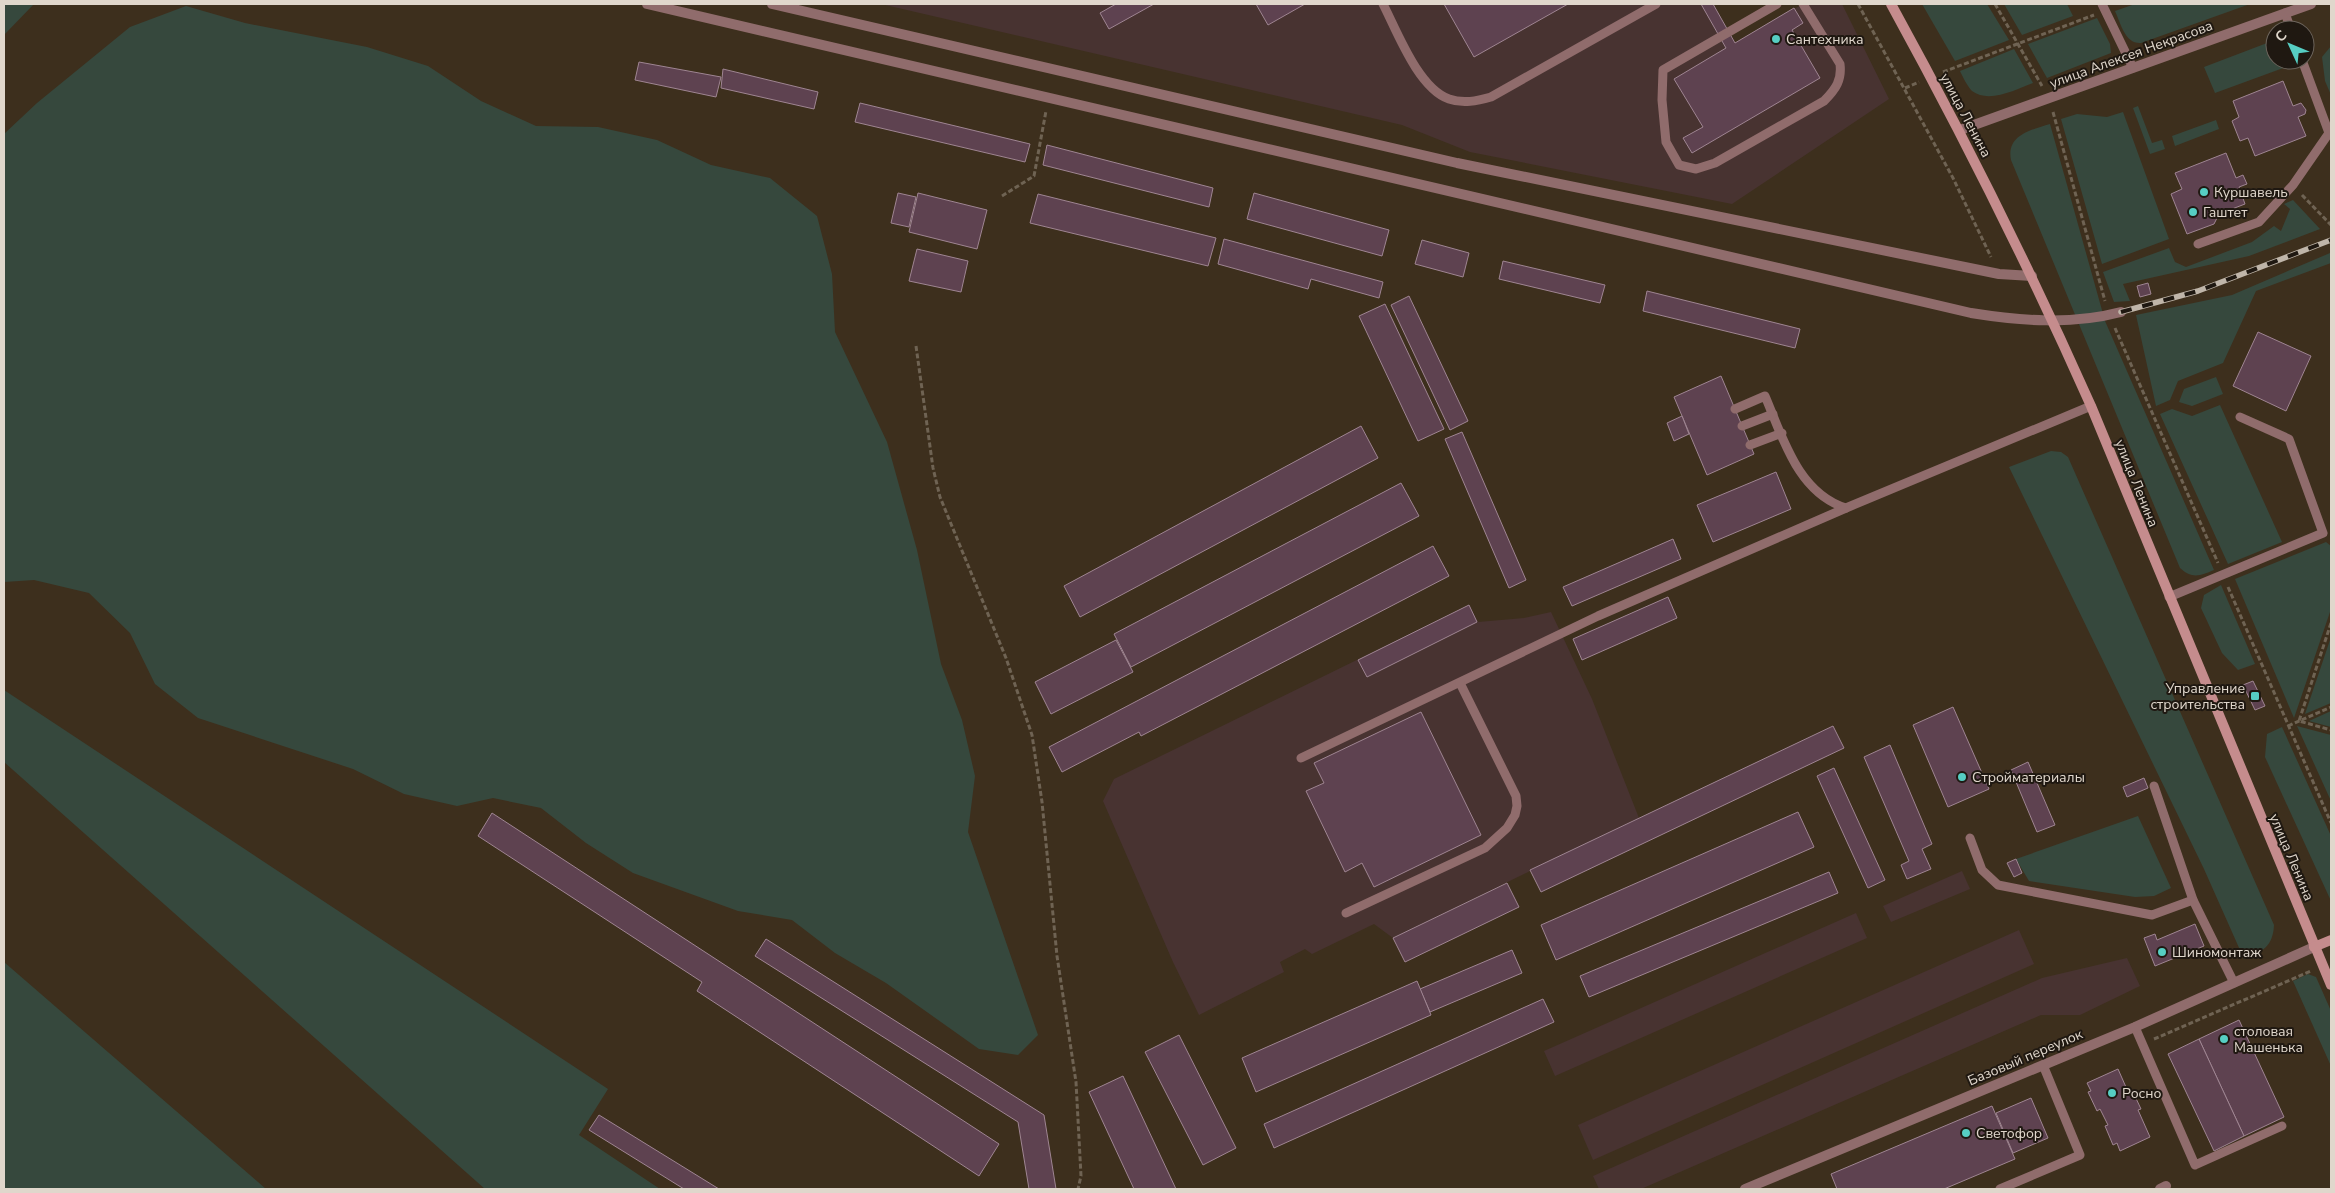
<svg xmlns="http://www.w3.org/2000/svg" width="2335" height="1193" font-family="'Nunito Sans',sans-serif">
	<rect width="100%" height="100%" fill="#3d2f1d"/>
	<g fill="#483331">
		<path d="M881 4H1713L1735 43 1803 4H1842L1889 99 1732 204 1470 152 1402 125Z"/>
		<path d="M1469 605 1478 622 1524 618 1551 612 1592 699 1639 818 1393 938 1374 924 1312 954 1305 949 1280 962 1284 972 1199 1015 1173 962 1103 801 1114 779Z"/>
		<path d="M1962 871 1970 889 1891 922 1883 906Z"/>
		<path d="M1856 913 1867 938 1555 1076 1544 1051Z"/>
		<path d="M2019 930 2034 964 1593 1160 1578 1125Z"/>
		<path d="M2127 958 2140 986 2080 1015H2041L1641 1189H1599L1593 1176 2042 978Z"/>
	</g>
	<g fill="#36483d">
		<path d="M4 4H34L4 35Z"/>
		<path d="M1922 4H1987L2009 40 1955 61Z"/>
		<path d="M2004 4H2067L2073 16 2022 35Z"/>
		<path d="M2135 4H2250L2141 43C2125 44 2121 24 2115 11Z"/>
		<path d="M186 6 245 23 367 47 428 66 481 101 536 126 598 127 657 140 711 165 770 178 817 216 832 274 835 332 887 442 917 550 941 664 962 720 975 776 968 832 1038 1035 1018 1055 979 1049 886 983 835 953 792 920 738 911 633 873 586 843 541 808 493 798 457 806 404 794 353 769 198 718 155 684 130 633 89 593 34 580 4 582V134L37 103 130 27Z"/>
		<path d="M2097 18 2110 44 2111 53 2047 78 2028 44Z"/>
		<path d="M2275 40V60H2296L2297 63 2215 93 2204 67Z"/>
		<path d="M2331 46V95L2325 81 2322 57Z"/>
		<path d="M2014 49 2033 83C2017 89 1989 104 1972 91 1967 86 1963 77 1960 71Z"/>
		<path d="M2138 106 2152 143 2162 140 2165 149 2150 154 2133 108Z"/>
		<path d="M2123 112 2169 239 2102 264 2061 119 2077 114 2107 117Z"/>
		<path d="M2216 120 2219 129 2175 146 2172 136Z"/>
		<path d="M2050 124 2105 321 2214 570C2200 576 2192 579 2180 568L2011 160C2006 135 2031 130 2050 124Z"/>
		<path d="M2293 200 2320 229 2249 256 2123 284 2130 301 2114 302 2103 272 2169 248 2175 262 2186 267 2252 242 2274 226 2281 231 2290 209 2284 204Z"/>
		<path d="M2330 253 2331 263 2256 291 2223 363 2178 381 2170 400 2156 406 2136 315 2232 295Z"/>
		<path d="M2216 377 2223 394 2192 406 2179 402 2184 389Z"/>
		<path d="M2220 405 2282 542 2228 564 2160 414 2172 409 2192 416Z"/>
		<path d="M2051 451 2061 452 2068 457 2274 925C2273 946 2263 952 2244 959L2204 869 2009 467Z"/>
		<path d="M2326 542 2331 546V609L2294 718 2235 579Z"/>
		<path d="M2221 585 2255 664 2238 670 2222 653 2201 608 2204 595Z"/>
		<path d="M2331 637V703L2305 714Z"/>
		<path d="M4 690 608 1089 579 1135 660 1189H485L4 762Z"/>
		<path d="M2331 711V727L2309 721Z"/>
		<path d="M2297 726 2331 735V801Z"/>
		<path d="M2282 727 2331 836V901L2265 757 2267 734Z"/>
		<path d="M2138 816 2171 888 2154 896 2135 897 2029 881 2016 859Z"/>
		<path d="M4 962 266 1189H4Z"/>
		<path d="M2308 974 2316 977 2331 1011V1066L2293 981Z"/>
	</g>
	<g fill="#5e4250" stroke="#9f8592">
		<path d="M1116 4H1154L1109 29 1100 13Z"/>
		<path d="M1256 4H1305L1268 25Z"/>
		<path d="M1444 4H1568L1474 57Z"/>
		<path d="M1701 4H1713L1735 43 1794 8 1803 23 1792 30 1820 78 1692 153 1683 138 1703 127 1674 79 1726 48Z"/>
		<path d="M639 62 721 77 716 97 635 80Z"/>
		<path d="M723 69 818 92 814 109 721 88Z"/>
		<path d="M2283 81 2293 106 2301 103 2306 110 2305 114 2298 117 2306 136 2255 156 2248 138 2240 141 2232 121 2239 117 2233 101Z"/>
		<path d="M860 103 1030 144 1025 162 855 122Z"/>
		<path d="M1047 145 1213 188 1209 207 1043 165Z"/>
		<path d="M2226 153 2236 178 2243 175 2247 184 2239 187 2245 204 2219 214 2214 224 2187 234 2171 194 2182 189 2175 173Z"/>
		<path d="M898 193 916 197 909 227 891 223Z"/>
		<path d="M918 193 987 210 977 249 909 232Z"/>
		<path d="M1254 193 1389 230 1382 256 1247 219Z"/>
		<path d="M1038 194 1216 238 1208 266 1030 223Z"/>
		<path d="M1224 239 1383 282 1379 298 1311 279 1308 289 1218 264Z"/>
		<path d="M1422 240 1469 253 1463 277 1415 264Z"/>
		<path d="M917 249 968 261 961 292 909 281Z"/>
		<path d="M1503 261 1605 285 1600 303 1499 279Z"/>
		<path d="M2148 283 2151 294 2140 297 2137 286Z"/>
		<path d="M1647 291 1800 329 1795 348 1643 311Z"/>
		<path d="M1409 296 1468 421 1450 430 1391 305Z"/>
		<path d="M1385 304 1444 429 1418 441 1359 316Z"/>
		<path d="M2258 332 2311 356 2286 411 2233 386Z"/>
		<path d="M1721 376 1754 454 1707 475 1674 397Z"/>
		<path d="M1682 416 1689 434 1674 441 1667 423Z"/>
		<path d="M1361 426 1378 458 1080 617 1064 586Z"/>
		<path d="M1462 432 1526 580 1509 588 1445 439Z"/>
		<path d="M1776 472 1791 509 1713 542 1697 505Z"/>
		<path d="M1401 483 1419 516 1131 667 1114 634Z"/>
		<path d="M1673 539 1681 559 1572 606 1563 587Z"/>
		<path d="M1433 546 1449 576 1141 736 1139 732 1062 772 1049 747Z"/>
		<path d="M1668 597 1677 618 1582 660 1573 639Z"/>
		<path d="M1469 605 1477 622 1367 677 1358 660Z"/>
		<path d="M1116 640 1133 672 1051 714 1035 682Z"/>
		<path d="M2253 681 2265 706 2255 710 2243 685Z"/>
		<path d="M1953 707 1989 789 1948 807 1913 725Z"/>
		<path d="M1421 712 1481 835 1374 887 1362 863 1345 872 1306 791 1324 783 1314 763Z"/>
		<path d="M1833 726 1844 748 1541 892 1530 870Z"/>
		<path d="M1890 745 1932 844 1922 849 1931 869 1907 879 1901 865 1909 861 1864 757Z"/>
		<path d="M2028 762 2055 825 2037 832 2011 770Z"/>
		<path d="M1834 768 1885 880 1868 888 1817 776Z"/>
		<path d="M2144 778 2148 788 2127 797 2123 787Z"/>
		<path d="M1798 812 1814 847 1556 960 1541 925Z"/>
		<path d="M492 813 999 1144 979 1176 697 991 702 982 478 836Z"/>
		<path d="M2016 859 2022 873 2014 877 2007 863Z"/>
		<path d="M1829 872 1838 893 1589 997 1580 976Z"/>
		<path d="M1507 883 1519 907 1405 962 1393 938Z"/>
		<path d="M2195 924 2204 946 2155 966 2144 938 2155 934 2157 940Z"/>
		<path d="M766 939 1044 1115 1056 1189H1029L1018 1122 755 956Z"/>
		<path d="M1512 950 1522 973 1430 1012 1420 989Z"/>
		<path d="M1417 981 1431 1015 1256 1092 1242 1058Z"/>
		<path d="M1543 999 1554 1022 1274 1148 1264 1124Z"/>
		<path d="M2239 1020 2284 1117 2244 1136 2199 1039Z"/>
		<path d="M1179 1035 1236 1148 1203 1165 1145 1052Z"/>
		<path d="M2199 1039 2244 1136 2214 1151 2168 1054Z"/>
		<path d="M2118 1069 2129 1094 2133 1092 2141 1109 2138 1110 2150 1137 2120 1151 2117 1143 2113 1145 2105 1126 2108 1125 2100 1109 2097 1111 2088 1092 2091 1091 2087 1083Z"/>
		<path d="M1123 1076 1176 1189H1134L1089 1092Z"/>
		<path d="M2031 1098 2048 1138 2013 1153 1996 1113Z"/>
		<path d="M1992 1106 2015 1159 1944 1189H1837L1831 1174Z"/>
		<path d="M599 1115 719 1189H684L589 1130Z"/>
	</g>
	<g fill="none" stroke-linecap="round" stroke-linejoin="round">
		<g stroke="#6f6353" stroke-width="3" stroke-dasharray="5 2.5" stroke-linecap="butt">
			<path d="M1858 4 1953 178 1991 257"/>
			<path d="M1995 4 2042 86"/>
			<path d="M1943 72 2094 15"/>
			<path d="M1905 88 1919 82"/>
			<path d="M2053 112 2105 301"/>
			<path d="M2302 195 2331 225"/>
			<path d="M1002 196 1034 176 1046 111"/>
			<path d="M2115 328 2218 563"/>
			<path d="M916 346 933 468 940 497 1006 658 1032 735 1042 802 1057 956 1076 1082 1081 1176 1078 1189"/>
			<path d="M2228 587 2331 823"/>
			<path d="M2331 623 2299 721 2331 730"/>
			<path d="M2288 726 2331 707"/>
			<path d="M2154 1039 2311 971"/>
		</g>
		<g stroke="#906c6c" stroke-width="9">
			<path d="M1383 4C1397 31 1418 88 1449 99 1463 104 1477 101 1491 97L1656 4"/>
			<path d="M1777 4 1663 70 1662 100 1666 142 1679 165 1696 169 1715 163 1824 101C1836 89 1842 80 1840 64L1803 4"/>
			<path d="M2102 4 2133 68"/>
			<path d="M2285 13 2291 30"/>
			<path d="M2198 244 2259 222 2293 185 2329 133 2302 60"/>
			<path d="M1735 409 1765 396C1783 438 1798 493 1846 508"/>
			<path d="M1742 426 1773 414"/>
			<path d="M1750 445 1782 433"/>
			<path d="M2169 597 2323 533 2289 439 2240 417"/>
			<path d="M1301 758 1598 616 1846 508 2091 406"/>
			<path d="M2154 786 2193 900 2234 983"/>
			<path d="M1970 838 1982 870 1998 885 2152 915 2193 900"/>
			<path d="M1346 913 1485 848 1507 828 1515 815 1517 806 1516 796 1460 683"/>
			<path d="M2135 1027 2195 1165 2282 1126"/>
			<path d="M2000 1189 2080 1155 2043 1065"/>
		</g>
		<path stroke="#906c6c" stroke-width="10" d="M772 4 1457 163 1999 274 2032 276"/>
		<g stroke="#906c6c" stroke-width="10">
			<path d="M647 4 1971 313C2021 321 2072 325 2121 312"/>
			<path d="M1745 1189 2135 1027 2314 947"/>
			<path d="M2160 1189 2166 1186"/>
		</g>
		<path stroke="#906c6c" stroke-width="10" d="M1960 130 2311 4"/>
		<g stroke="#c58c8d" stroke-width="10">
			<path d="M1891 4C1963 135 2030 269 2091 406L2331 985"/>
			<path d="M2314 947 2331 940"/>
		</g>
		<g stroke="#bfb5a9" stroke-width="5.5">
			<path id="rail" d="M2121 312 2198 291 2331 240"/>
		</g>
		<use href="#rail" stroke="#1f1811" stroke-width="4" stroke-dasharray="11" stroke-linecap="butt"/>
	</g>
	<g fill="#56cec3" stroke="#1f1811" stroke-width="2">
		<circle cx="1776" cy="39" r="5"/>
		<circle cx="2204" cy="192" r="5"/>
		<circle cx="2193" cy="212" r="5"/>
		<rect x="2250" y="691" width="10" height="10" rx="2.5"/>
		<circle cx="1962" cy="777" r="5"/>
		<circle cx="2162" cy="952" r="5"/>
		<circle cx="2224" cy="1039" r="5"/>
		<circle cx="2112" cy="1093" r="5"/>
		<circle cx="1966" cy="1133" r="5"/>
	</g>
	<g text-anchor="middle" stroke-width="4" stroke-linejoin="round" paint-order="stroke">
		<g font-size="14" fill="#e0d7cc" stroke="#1f1811" text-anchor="start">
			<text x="1786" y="44">Сантехника</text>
			<text x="2214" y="197">Куршавель</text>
			<text x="2203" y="217">Гаштет</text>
			<text x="2245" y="693" text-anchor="end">Управление<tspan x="2245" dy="16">строительства</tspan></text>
			<text x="1972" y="782">Стройматериалы</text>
			<text x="2172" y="957">Шиномонтаж</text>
			<text x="2234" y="1036">cтоловая<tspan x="2234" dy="16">Машенька</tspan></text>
			<text x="2122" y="1098">Росно</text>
			<text x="1976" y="1138">Светофор</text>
		</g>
		<g font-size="14" fill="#e0d7cc" stroke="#1f1811">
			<text transform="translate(2131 54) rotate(-20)" y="5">улица Алексея Некрасова</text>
			<text transform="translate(1966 115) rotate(62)" y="5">улица Ленина</text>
			<text transform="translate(2137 483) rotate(68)" y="5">улица Ленина</text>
			<text transform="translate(2292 857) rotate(67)" y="5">улица Ленина</text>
			<text transform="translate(2025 1057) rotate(-23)" y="5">Базовый переулок</text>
		</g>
	</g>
	<rect width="2335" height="1193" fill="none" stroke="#e0d7cc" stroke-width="10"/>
	<g transform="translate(2290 45) rotate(314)"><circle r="24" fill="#1f1811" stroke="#6c645c"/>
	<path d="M0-4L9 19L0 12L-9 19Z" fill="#56cec3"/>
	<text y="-8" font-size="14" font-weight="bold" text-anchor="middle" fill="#e0d7cc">С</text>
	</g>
</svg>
